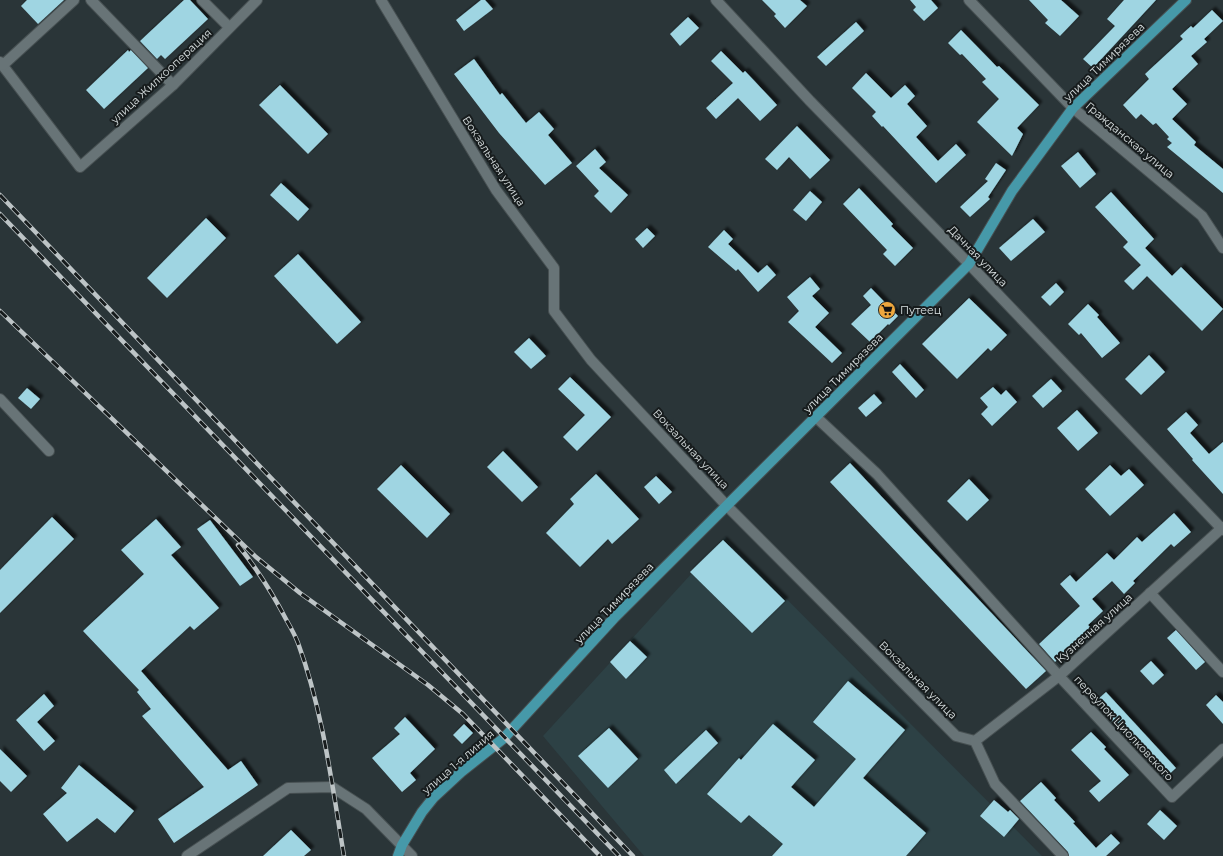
<svg xmlns="http://www.w3.org/2000/svg" width="1223" height="856" font-family="Montserrat,sans-serif">
	<defs>
		<filter id="shadow"><feDropShadow dx="3.5" dy="-3.5" stdDeviation="1" flood-color="#0009"/></filter>
	</defs>
	<rect width="100%" height="100%" fill="#2a3538"/>
	<path fill="#2d4145" d="M725 537 1042 856H644L543 736Z"/>
	<g fill="#9fd5e2" filter="url(#shadow)">
		<path d="M27 0H64L38 24 21 6Z"/>
		<path d="M184 0H190L208 19 165 59 161 55 157 59 140 41Z"/>
		<path d="M481 0H485L493 9 464 31 456 20Z"/>
		<path d="M762 0H800L807 6 785 28 774 16 776 14Z"/>
		<path d="M910 0H931L938 8 924 21 913 10 916 7Z"/>
		<path d="M1029 0H1061L1079 16 1060 36 1045 23 1048 20Z"/>
		<path d="M1124 0H1156L1093 68 1083 59 1115 26 1107 19Z"/>
		<path d="M1212 10 1223 21 1204 39 1207 42 1191 56 1198 64 1172 89 1187 104 1172 119 1196 142 1194 145 1223 169V193L1167 147 1172 143 1167 139 1169 137 1156 123 1153 125 1141 114 1136 119 1123 105 1149 79 1145 74 1183 39 1180 36 1191 26 1193 28Z"/>
		<path d="M688 17 699 28 680 46 670 34Z"/>
		<path d="M856 22 864 31 826 66 817 57Z"/>
		<path d="M961 30 997 67 999 66 1039 105 1017 128 1023 134 1012 156 977 122 999 99 982 82 986 79 962 54 960 55 948 43Z"/>
		<path d="M128 50 129 52 131 50 148 68 104 109 86 90Z"/>
		<path d="M721 51 743 73 745 71 777 105 760 121 738 98 716 119 706 108 733 83 711 61Z"/>
		<path d="M474 59 500 95 502 93 526 123 539 112 554 129 548 135 572 163 545 185 499 133 454 74Z"/>
		<path d="M866 73 891 98 905 85 915 96 907 104 927 126 916 137 938 161 956 144 966 155 936 183 883 126 882 127 872 116 876 112 852 88Z"/>
		<path d="M280 85 328 134 308 154 259 105Z"/>
		<path d="M797 126 830 160 810 179 789 157 777 170 765 159Z"/>
		<path d="M595 149 606 162 599 168 628 195 611 213 594 196 599 191 576 166Z"/>
		<path d="M1078 152 1096 174 1080 188 1061 166Z"/>
		<path d="M996 163 1006 170 988 197 990 199 970 217 960 207 988 181 985 179Z"/>
		<path d="M281 183 309 209 298 221 270 195Z"/>
		<path d="M859 188 893 224 891 226 913 248 895 266 883 254 887 250 843 204Z"/>
		<path d="M810 191 822 202 806 221 793 210Z"/>
		<path d="M1111 192 1154 239 1145 248 1172 276 1181 267 1223 309 1202 331 1147 276 1133 290 1124 281 1141 265 1123 247 1128 242 1095 207Z"/>
		<path d="M206 218 226 238 167 298 147 278Z"/>
		<path d="M1033 219 1045 232 1011 261 999 248Z"/>
		<path d="M647 228 655 236 643 248 635 239Z"/>
		<path d="M724 230 733 239 728 244 758 273 767 265 776 275 758 292 738 269 736 271 708 247Z"/>
		<path d="M298 254 361 322 337 344 274 276Z"/>
		<path d="M810 277 820 289 812 296 829 313 815 327 842 353 832 363 788 322 799 311 787 297Z"/>
		<path d="M1056 283 1064 292 1050 306 1041 297Z"/>
		<path d="M871 288 898 316 889 325 888 324 870 342 851 324 871 305 863 296Z"/>
		<path d="M969 298 1007 335 991 351 988 348 957 379 922 344Z"/>
		<path d="M1088 304 1099 315 1097 317 1120 343 1102 358 1081 333 1079 335 1068 324Z"/>
		<path d="M529 338 546 356 531 369 514 352Z"/>
		<path d="M1149 355 1165 372 1141 395 1125 379Z"/>
		<path d="M900 364 924 390 916 398 892 372Z"/>
		<path d="M570 377 611 417 577 451 563 437 585 415 558 389Z"/>
		<path d="M1051 379 1062 391 1043 408 1032 396Z"/>
		<path d="M993 387 1001 395 1006 390 1017 402 992 426 981 414 988 407 980 398Z"/>
		<path d="M27 388 40 399 31 409 18 398Z"/>
		<path d="M874 394 882 403 866 417 858 408Z"/>
		<path d="M1077 410 1098 433 1078 451 1057 428Z"/>
		<path d="M1186 412 1198 425 1190 433 1209 454 1223 442V494L1192 460 1193 459 1167 429Z"/>
		<path d="M503 451 538 487 522 502 487 467Z"/>
		<path d="M850 463 1046 671 1026 689 830 482Z"/>
		<path d="M401 465 450 514 427 538 377 489Z"/>
		<path d="M1110 465 1121 476 1129 469 1144 485 1110 516 1085 489Z"/>
		<path d="M596 474 639 519 612 544 608 539 580 567 546 533 574 504 570 499Z"/>
		<path d="M656 476 672 492 659 504 644 487Z"/>
		<path d="M969 479 989 500 967 521 947 501Z"/>
		<path d="M1174 513 1191 532 1174 547 1171 544 1133 581 1135 583 1124 594 1112 581 1092 599 1103 611 1088 625 1091 628 1055 662 1039 644 1080 606 1060 584 1070 575 1076 582 1107 553 1114 560 1137 537 1142 542Z"/>
		<path d="M52 517 74 539 0 613V570Z"/>
		<path d="M156 519 181 547 171 555 219 608 194 630 190 626 141 671 228 770 241 761 258 785 174 843 158 819 204 787 142 716 151 709 137 692 139 690 83 631 144 574 121 550Z"/>
		<path d="M210 520 253 577 240 586 197 529Z"/>
		<path d="M723 540 785 601 752 633 690 572Z"/>
		<path d="M1176 630 1205 662 1196 670 1167 638Z"/>
		<path d="M630 641 647 657 626 679 610 662Z"/>
		<path d="M1151 661 1164 675 1153 685 1140 671Z"/>
		<path d="M848 681 905 730 863 778 926 833 906 856H772L783 844 749 815 741 823 707 794 739 758 741 760 773 724 815 760 791 787 814 807 856 759 813 722Z"/>
		<path d="M1106 692 1176 768 1165 778 1129 741 1095 702Z"/>
		<path d="M44 694 54 706 37 722 55 741 44 751 16 720Z"/>
		<path d="M1216 695 1223 702V724L1206 705Z"/>
		<path d="M405 717 435 749 410 773 416 780 402 792 372 758 400 734 394 728Z"/>
		<path d="M464 724 473 733 462 744 453 735Z"/>
		<path d="M609 728 638 759 608 788 578 756Z"/>
		<path d="M706 730 718 743 676 784 664 770Z"/>
		<path d="M1091 732 1106 747 1104 749 1129 775 1099 802 1089 791 1101 781 1071 750Z"/>
		<path d="M0 749 27 776 11 792 0 781Z"/>
		<path d="M79 765 134 811 115 833 97 818 67 842 43 814 67 793 61 788Z"/>
		<path d="M1041 782 1056 798 1054 800 1075 822 1073 823 1096 848 1111 834 1120 843 1106 856H1069L1068 852 1020 801Z"/>
		<path d="M994 800 1008 812 1010 810 1019 819 1004 837 980 816Z"/>
		<path d="M1160 810 1177 826 1164 840 1147 824Z"/>
		<path d="M291 830 311 850 304 856H263Z"/>
	</g>
	<g fill="none" stroke-linecap="round" stroke-linejoin="round">
		<g stroke="#475052" stroke-width="12">
			<g id="minor">
				<path d="M91 0 173 85"/>
				<path d="M202 0 229 27"/>
				<path d="M381 0 496 190 554 268V311L591 360 727 506 956 736 975 741"/>
				<path d="M716 0 810 101 969 264 1223 530"/>
				<path d="M969 0 1073 108 1202 216 1223 248"/>
				<path d="M0 62 80 167 173 85 257 0"/>
				<path d="M3 65 74 0"/>
				<path d="M0 399 49 451"/>
				<path d="M816 417 877 474 1059 676 1172 797 1223 749"/>
				<path d="M1150 593 1223 672"/>
				<path d="M975 741 1059 676 1223 527"/>
				<path d="M975 741 995 784 1063 856"/>
				<path d="M187 856 288 788 332 787 366 809 412 856"/>
			</g>
		</g>
		<g stroke="#475052" stroke-width="12">
			<path id="major" d="M398 856 402 845 422 812 434 797 461 772 504 738 614 618 969 264 1012 191 1073 108 1186 0"/>
		</g>
		<use href="#minor" stroke="#687477" stroke-width="10"/>
		<use href="#major" stroke="#4699a9" stroke-width="10"/>
		<g stroke="#bdc4c6" stroke-width="4.5">
			<g id="rail">
				<path d="M0 195 633 856"/>
				<path d="M0 214 619 856"/>
				<path d="M0 311 256 557 300 593 428 685 463 714 600 856"/>
				<path d="M238 545C257 569 273 594 287 621 291 628 295 635 298 643 323 711 332 785 344 856"/>
			</g>
		</g>
		<use href="#rail" stroke="#171c1d" stroke-width="3" stroke-dasharray="9" stroke-linecap="butt"/>
	</g>
	<defs>
		<g id="supermarket-disc" transform="scale(0.9)"><circle r="9.5" fill="#eea73d" stroke="#171c1d"/><path d="M-6-5.5h2.5l.6 2H6L4.5 2H-2.5L-4.4-4H-6ZM-1.5 3.2a1.3 1.3 0 1 0 .1 0ZM3 3.2a1.3 1.3 0 1 0 .1 0Z" fill="#111"/></g>
	</defs>
	<g fill-rule="evenodd">
		<use href="#supermarket-disc" x="887" y="310"/>
	</g>
	<g text-anchor="middle" stroke-width="4" stroke-linejoin="round" paint-order="stroke">
		<g font-size="11" fill="#dae1e2" stroke="#171c1d">
			<text transform="translate(1104 62) rotate(-44)" y="4">улица Тимирязева</text>
			<text transform="translate(161 76) rotate(-43)" y="4">улица Жилкооперация</text>
			<text transform="translate(1130 140) rotate(40)" y="4">Гражданская улица</text>
			<text transform="translate(494 161) rotate(57)" y="4">Вокзальная улица</text>
			<text transform="translate(978 256) rotate(46)" y="4">Дачная улица</text>
			<text transform="translate(843 373) rotate(-45)" y="4">улица Тимирязева</text>
			<text transform="translate(691 449) rotate(47)" y="4">Вокзальная улица</text>
			<text transform="translate(614 603) rotate(-46)" y="4">улица Тимирязева</text>
			<text transform="translate(1094 628) rotate(-42)" y="4">Кузнечная улица</text>
			<text transform="translate(918 680) rotate(45)" y="4">Вокзальная улица</text>
			<text transform="translate(1124 728) rotate(47)" y="4">переулок Циолковского</text>
			<text transform="translate(458 762) rotate(-41)" y="4">улица 1-я линия</text>
		</g>
		<g font-size="11" fill="#dae1e2" stroke="#171c1d" text-anchor="start">
			<text x="900" y="314">Путеец</text>
		</g>
	</g>
</svg>
